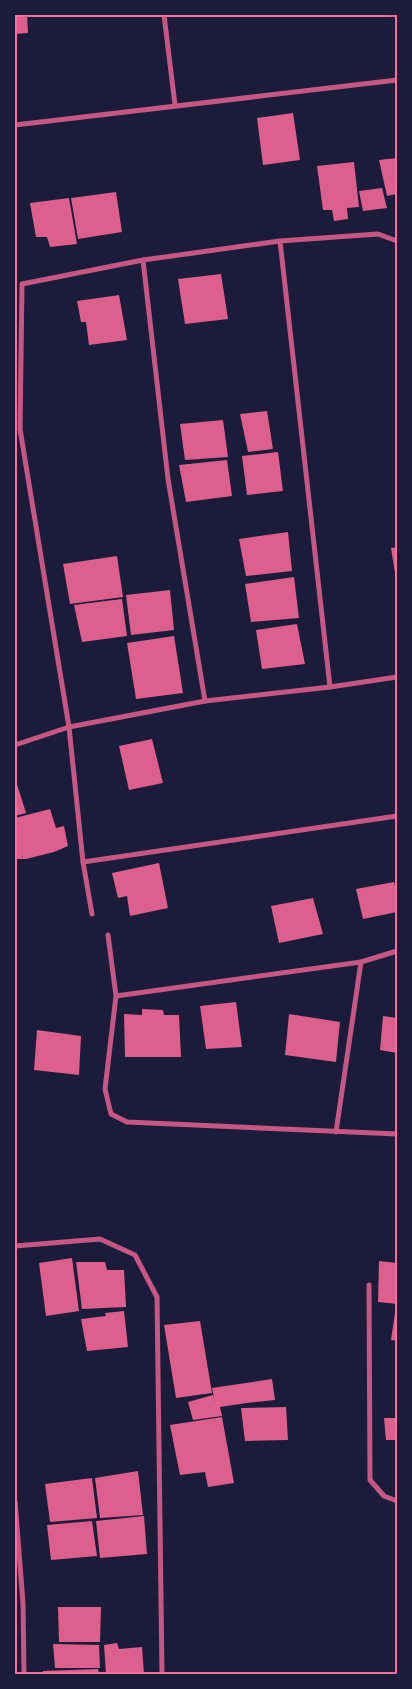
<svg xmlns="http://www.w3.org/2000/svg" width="412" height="1689" font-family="'Fira Sans Condensed',sans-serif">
	<rect width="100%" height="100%" fill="#1b1b3a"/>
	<g fill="#dd5f8e">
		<path d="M15 15H27L28 33 15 34Z"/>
		<path d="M293 113 300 160 263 165 257 118Z"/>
		<path d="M397 158V194L387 196 379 160Z"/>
		<path d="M354 162 359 207 347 208 348 219 334 221 332 210H323L317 166Z"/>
		<path d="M382 188 387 208 363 211 359 191Z"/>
		<path d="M116 192 122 232 78 239 71 198Z"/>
		<path d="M69 198 77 244 50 247 47 237H36L30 203Z"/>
		<path d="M221 274 228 319 185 324 178 279Z"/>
		<path d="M119 295 127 340 89 345 86 322H81L77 301Z"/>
		<path d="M267 411 273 449 248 452 240 414Z"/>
		<path d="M223 420 228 457 185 460 180 424Z"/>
		<path d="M278 452 283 491 247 495 242 456Z"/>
		<path d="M227 460 232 496 186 502 179 465Z"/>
		<path d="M288 532 292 571 246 576 239 539Z"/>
		<path d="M397 547V579H396L391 548Z"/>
		<path d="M117 556 123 597 70 604 63 564Z"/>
		<path d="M294 577 299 618 251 622 245 584Z"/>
		<path d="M170 590 174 630 131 635 126 595Z"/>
		<path d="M122 599 127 636 82 642 74 605Z"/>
		<path d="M297 624 305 664 262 669 256 630Z"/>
		<path d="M174 636 183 693 136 699 127 643Z"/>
		<path d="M152 739 163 783 129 790 119 746Z"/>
		<path d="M15 778 26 813 15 816Z"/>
		<path d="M50 809 56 828 64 826 68 846 54 852 26 859H15V818Z"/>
		<path d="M159 863 168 908 130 916 127 896 118 898 112 873Z"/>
		<path d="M394 882 397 895V912L363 919 356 889Z"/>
		<path d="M313 898 323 934 279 943 271 906Z"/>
		<path d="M236 1002 242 1047 206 1049 200 1006Z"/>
		<path d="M142 1009 163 1010 164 1015H179L181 1057H125L124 1014 142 1015Z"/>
		<path d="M289 1014 340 1022 336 1062 285 1055Z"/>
		<path d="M383 1016 397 1018V1053L380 1050Z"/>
		<path d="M37 1030 81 1036 79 1075 34 1070Z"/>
		<path d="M72 1258 79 1311 46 1316 39 1263Z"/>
		<path d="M379 1261 397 1263V1304L378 1302Z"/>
		<path d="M76 1262H105L107 1270H124L126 1307 82 1309Z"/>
		<path d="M124 1311 128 1347 87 1351 81 1319 106 1316 105 1313Z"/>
		<path d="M395 1313 397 1314V1341L391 1340Z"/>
		<path d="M200 1321 212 1393 176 1398 164 1325Z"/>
		<path d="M272 1379 275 1400 247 1403 244 1392 247 1403 220 1407 222 1416 193 1420 188 1402 213 1395 215 1403 222 1402 215 1403 212 1388Z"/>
		<path d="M286 1407 288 1440 245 1441 241 1408Z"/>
		<path d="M222 1417 234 1483 208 1487 205 1472 180 1475 170 1425Z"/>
		<path d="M384 1418H397V1440H386Z"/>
		<path d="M138 1471 143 1515 100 1518 95 1478Z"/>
		<path d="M92 1478 97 1518 50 1522 45 1484Z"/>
		<path d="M144 1516 147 1554 100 1558 96 1521Z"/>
		<path d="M92 1521 97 1556 51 1560 47 1525Z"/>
		<path d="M58 1607H101L100 1642H59Z"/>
		<path d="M117 1643 119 1649 142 1647 144 1674H106L104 1645Z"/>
		<path d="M53 1644 99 1645 100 1668H55Z"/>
		<path d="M98 1669 99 1674H43V1671Z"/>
	</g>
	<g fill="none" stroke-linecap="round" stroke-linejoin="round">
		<g stroke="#c65784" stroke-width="5">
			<path d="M164 15 175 105"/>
			<path d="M15 125 397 80"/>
			<path d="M280 241 330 687"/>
			<path d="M143 260 168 479 205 701"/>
			<path d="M15 745 69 727 205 701 330 687 397 677"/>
			<path d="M83 862 397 816"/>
			<path d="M92 914 83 862 69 727 20 429 22 284 143 260 280 241 378 234 397 241"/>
			<path d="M108 935 116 996 105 1089 111 1114 127 1122 397 1134"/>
			<path d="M116 996 361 962 397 951"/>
			<path d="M336 1132 361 962"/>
			<path d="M15 1246 100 1239 135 1255 157 1297 162 1674"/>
			<path d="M369 1285 370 1480 384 1496 397 1501"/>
			<path d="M15 1501 23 1603 24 1674"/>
		</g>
	</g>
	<rect width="412" height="1689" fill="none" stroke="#1b1b3a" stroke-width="32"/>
	<rect x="16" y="16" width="380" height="1657" fill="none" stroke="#ff6b9d" stroke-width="2"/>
</svg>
